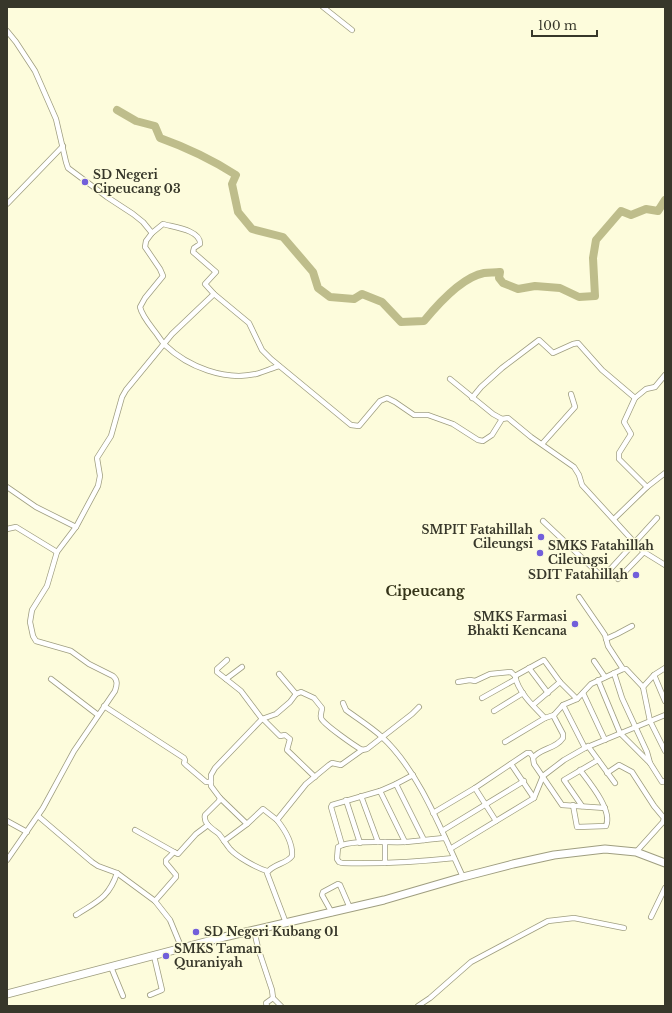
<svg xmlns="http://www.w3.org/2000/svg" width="672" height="1013" font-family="'Libre Baskerville',serif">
	<rect width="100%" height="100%" fill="#fdfcdc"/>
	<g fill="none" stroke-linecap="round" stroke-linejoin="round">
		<path stroke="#bebd8b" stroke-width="8" d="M117 110 136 121 155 126 160 138C188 148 211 159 236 175L232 184 238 212 252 229 283 237 313 272 318 288 330 297 354 299 362 294 382 302 401 322 424 321C438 304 462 277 484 273 489 272 495 273 500 272L499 278 503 283 518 289 535 286 560 288 579 297 595 296 593 258 596 240 621 211 631 215 646 209 658 211 665 200"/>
		<g stroke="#9f9e80" stroke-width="6">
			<g id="street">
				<path d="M323 7 352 30"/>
				<path d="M7 31 16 42 35 71 56 119 66 162 68 168 107 197 133 214 143 222 152 233 146 241 145 247 160 269 163 276 145 298 140 307C142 316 150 325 156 333 159 337 162 342 165 345 188 367 225 381 256 374 264 372 272 368 279 366"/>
				<path d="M7 204 63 146"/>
				<path d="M152 233 163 224C173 227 201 230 200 244L194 248 193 252 216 272 205 284 214 294 249 323 262 350 271 359 351 425 359 426 380 401 387 398 395 402 414 415H428L453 424 478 440 483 441 492 435 502 419"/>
				<path d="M450 379 493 414 502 419 508 418 531 437 574 467 579 475 582 485 634 542 644 552 665 565"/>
				<path d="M472 398 481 387 502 368 539 340 553 353 573 344 578 343 602 370 635 398"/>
				<path d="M542 444 575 407 571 394"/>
				<path d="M7 487 36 507 76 527"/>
				<path d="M647 487 665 473"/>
				<path d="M614 519 647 487 619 459V453L631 434 624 422 635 398 646 389 655 387 665 375"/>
				<path d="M543 521 599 574 605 575 657 518"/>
				<path d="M7 529 16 527 57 552"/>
				<path d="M618 579 644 552"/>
				<path d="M579 597 601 629 605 635 608 646 623 669"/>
				<path d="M606 639 617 634 632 626"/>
				<path d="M227 660 217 669V672L241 691 262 719"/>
				<path d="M594 661 605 677"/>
				<path d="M529 668 548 693"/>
				<path d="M614 673 622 698 647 752 650 763"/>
				<path d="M279 674 296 694 301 692 314 698 322 708C322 711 320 715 321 718 323 724 355 746 362 750L367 749 412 714 419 707"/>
				<path d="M654 675 665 701"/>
				<path d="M515 676 544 660 560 682 577 699"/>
				<path d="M51 679 98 715"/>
				<path d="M226 679 242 667"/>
				<path d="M598 680 620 733 650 763 662 782 665 781"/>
				<path d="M458 682 470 680 475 681 490 674 511 672 515 676C518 692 534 707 545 718L554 715"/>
				<path d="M643 687 654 675 665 668"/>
				<path d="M583 693 605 740"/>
				<path d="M482 698 516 679"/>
				<path d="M343 703 346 710C358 719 371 727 382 737 419 771 442 832 463 877"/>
				<path d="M533 705 560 682"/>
				<path d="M563 705 585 748"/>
				<path d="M104 706 184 758 185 760 184 763 186 765 206 782H211"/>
				<path d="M494 711 523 693"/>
				<path d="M263 719 280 736 285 735 290 739 287 750 315 777"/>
				<path d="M505 742 545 718"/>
				<path d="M588 746 615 783"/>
				<path d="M511 764 534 798"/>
				<path d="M607 773 619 765 632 772 654 806 664 818 663 822 636 852"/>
				<path d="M396 784 424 840"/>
				<path d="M475 788 496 821"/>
				<path d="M380 791 405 842"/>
				<path d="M361 796 378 842"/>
				<path d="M220 798 247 824"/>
				<path d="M346 800 360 843"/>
				<path d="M573 805 577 827 606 826C613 810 589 782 580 770"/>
				<path d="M582 806 564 780 598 760"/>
				<path d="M605 808 562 805 534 764 533 758C540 748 556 749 563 738V734L554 717V715L563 705 577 699 591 684 623 669H626L643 687 650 721 665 751"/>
				<path d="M433 813 475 788 527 753H530L533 757"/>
				<path d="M38 816 92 862 98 866 117 873 155 901 170 920 182 949"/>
				<path d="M7 821 27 832"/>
				<path d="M135 830 174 852 166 860V863L176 875V877L155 901"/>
				<path d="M442 831 524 781"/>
				<path d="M445 838C432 839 418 841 405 842 388 843 351 839 338 847L337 859 339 862 342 863C380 864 417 862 454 858"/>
				<path d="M224 841 247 824 263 809 277 820"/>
				<path d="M385 842V863"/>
				<path d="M342 845 331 807 332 805 380 791 396 784 413 775"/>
				<path d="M450 849 534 798 543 776 564 760 585 748 665 715"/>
				<path d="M174 852 178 854 196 834 208 825"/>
				<path d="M7 860 43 808 74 751 115 691C117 685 118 680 113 676L89 664 71 651 36 641 33 636 30 622 32 610 47 586 57 552 76 527 98 486 100 476 97 458 111 436 122 397 126 390 172 334 214 294"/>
				<path d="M267 871C257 868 237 857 230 849 226 844 223 839 219 834 213 829 203 824 205 815L219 801 220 798 211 786V775L215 768 262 719 276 714 290 702 296 694"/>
				<path d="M332 913 322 895 323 892 338 884 340 885 350 908"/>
				<path d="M76 915C96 902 109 898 117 873"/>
				<path d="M651 917 665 888"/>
				<path d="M286 923 267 873C272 864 287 864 292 856 293 842 285 830 277 820L306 784 329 765 332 763 341 765 362 750"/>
				<path d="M254 930 258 948 272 990 273 998 281 1006"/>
				<path d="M111 967 123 996"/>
				<path d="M150 995 162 990 154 956"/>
				<path d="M267 1006 266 1003 273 998"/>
				<path d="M418 1006 430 998 471 962 548 921 574 918 624 928"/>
			</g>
		</g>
		<g stroke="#9f9e80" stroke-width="9">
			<path id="secondary" d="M7 994 224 937 384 900 463 877 513 864 554 855 605 849 636 852 665 863"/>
		</g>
		<use href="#street" stroke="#fff" stroke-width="4.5"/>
		<use href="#secondary" stroke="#fff" stroke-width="7"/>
	</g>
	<g fill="#725fda" stroke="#fdfcdc" stroke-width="1.5">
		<circle cx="85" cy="182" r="4"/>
		<circle cx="541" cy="537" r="4"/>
		<circle cx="540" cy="553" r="4"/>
		<circle cx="636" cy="575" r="4"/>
		<circle cx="575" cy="624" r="4"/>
		<circle cx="196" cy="932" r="4"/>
		<circle cx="166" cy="956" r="4"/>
	</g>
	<g text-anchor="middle" stroke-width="3" stroke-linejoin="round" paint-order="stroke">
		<g font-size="12" font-weight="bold" fill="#37372a" stroke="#fdfcdc" text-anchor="start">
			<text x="93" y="179">SD Negeri<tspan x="93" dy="14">Cipeucang 03</tspan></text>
			<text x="533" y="534" text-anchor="end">SMPIT Fatahillah<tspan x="533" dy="14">Cileungsi</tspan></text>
			<text x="548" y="550">SMKS Fatahillah<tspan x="548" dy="14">Cileungsi</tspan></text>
			<text x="628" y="579" text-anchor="end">SDIT Fatahillah</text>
			<text x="567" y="621" text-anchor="end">SMKS Farmasi<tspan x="567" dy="14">Bhakti Kencana</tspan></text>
			<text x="204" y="936">SD Negeri Kubang 01</text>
			<text x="174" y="953">SMKS Taman<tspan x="174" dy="14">Quraniyah</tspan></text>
		</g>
		<g font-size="14" font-weight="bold" fill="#353419" stroke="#fdfcdc">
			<text x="425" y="596">Cipeucang</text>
		</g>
	</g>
	<rect width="672" height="1013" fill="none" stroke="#37372a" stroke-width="16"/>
	<path d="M532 30v6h65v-6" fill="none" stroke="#37372a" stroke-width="2"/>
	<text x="538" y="30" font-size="12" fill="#37372a" stroke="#fdfcdc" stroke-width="3" paint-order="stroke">100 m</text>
</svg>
